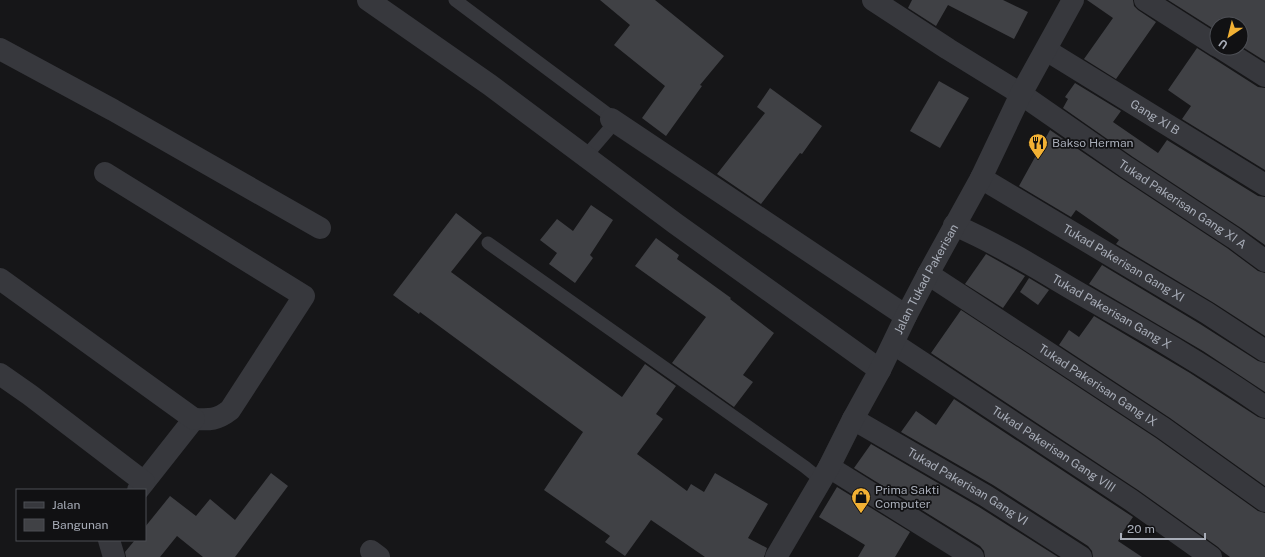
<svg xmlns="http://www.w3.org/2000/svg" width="1265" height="557" font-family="'Public Sans',sans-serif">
	<rect width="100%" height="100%" fill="#161618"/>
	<g fill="#404145">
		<path d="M600 0H655L724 56 700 85 702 86 666 136 642 118 665 86 614 45 630 25Z"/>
		<path d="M912 0H1003L1028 12 1014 39 948 5 936 26 908 8Z"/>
		<path d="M1087 0H1133L1134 6 1138 10 1156 22 1116 79 1084 59 1113 18Z"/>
		<path d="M1168 0H1265V61L1241 46V24H1217V31Z"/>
		<path d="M1197 48 1258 87 1265 88V170L1182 119 1191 106 1168 90Z"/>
		<path d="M939 81 969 98 940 148 910 131Z"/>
		<path d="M1075 83 1121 111 1113 122 1158 153 1167 140 1258 196 1265 197V245L1241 228 1133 157 1063 108 1068 99 1065 97Z"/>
		<path d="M770 88 822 126 802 154 800 153 761 204 717 174 765 113 757 107Z"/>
		<path d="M1050 130 1119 177 1227 248 1258 271 1265 273V336L1214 303 1116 244 1119 240 1076 210 1071 217 1019 186Z"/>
		<path d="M591 205 613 220 590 255 593 258 575 283 549 264 557 253 540 240 557 219 573 231Z"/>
		<path d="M456 213 482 233 451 272 622 397 645 364 676 386 656 414 663 419 637 454 687 491 691 484 704 492 715 473 768 504 748 538 767 548 764 557H705L651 520 625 556 605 542 610 536 544 490 583 432 420 312 419 314 393 295Z"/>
		<path d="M656 238 679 255 677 259 731 298 730 299 774 333 743 375 753 382 734 407 672 363 706 317 635 266Z"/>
		<path d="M986 254 1025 276 1003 308 965 284Z"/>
		<path d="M1102 265 1200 324 1258 361 1265 363V392L1203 351 1089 284Z"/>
		<path d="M1029 278 1049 290 1038 305 1020 292Z"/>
		<path d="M961 310 1156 438 1258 511 1265 513V557H1230L1222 551 1218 547 1138 490 931 353Z"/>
		<path d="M1094 316 1190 373 1258 417 1265 419V486L1170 418 1059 345 1069 330 1079 337Z"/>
		<path d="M954 399 1133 517 1122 533 1123 534 1118 541 1142 557H1093L1092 551 1088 546 993 485 901 432 916 411 936 425Z"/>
		<path d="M871 444 979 507 1058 557H985L984 551 980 546 854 468Z"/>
		<path d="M271 473 288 486 235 557H203L177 536 160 557H126L125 552 135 540H145V527L170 496 196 516 210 499 235 520Z"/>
		<path d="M837 487 910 532 895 557H858L865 545 819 517Z"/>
	</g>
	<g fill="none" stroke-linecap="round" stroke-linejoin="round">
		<g stroke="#37383d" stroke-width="13">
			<path d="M455 0 609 115C612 120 612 123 610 128L585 157"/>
			<path d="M488 243 805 467 821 480"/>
		</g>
		<g stroke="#37383d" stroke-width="22">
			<path d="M368 0 490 85 676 224 880 370"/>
			<path id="s1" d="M873 0 948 49 1021 94 1126 167 1234 238 1265 261"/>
			<path d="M1145 0 1217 46"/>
			<path d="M1221 48 1265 76"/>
			<path d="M0 49 113 110 320 228"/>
			<path id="s2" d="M1046 50 1265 185"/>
			<path d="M611 119 906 316"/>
			<path d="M105 173 304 296 230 410C217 420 210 420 194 419L138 490"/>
			<path id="s3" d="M981 178 1207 313 1265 351"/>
			<path id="s4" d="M954 225C998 244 1038 269 1079 293 1142 329 1205 365 1265 407"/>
			<path id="s5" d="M928 274 1163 428 1265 501"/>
			<path d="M0 279 194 419"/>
			<path id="s6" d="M894 344 1131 500 1211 557"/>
			<path d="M0 374 30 395 144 482"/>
			<path id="s7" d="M853 419 986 496 1081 557"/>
			<path d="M829 467 973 557"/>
			<path d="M109 540 114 557"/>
			<path d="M371 551 379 557"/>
		</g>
		<path stroke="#37383d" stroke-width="22" id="s8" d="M776 557 829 467 853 419 880 370 906 316 928 274 981 178 1021 94 1073 0"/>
	</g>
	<defs>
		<g id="restaurant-pin" transform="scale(1)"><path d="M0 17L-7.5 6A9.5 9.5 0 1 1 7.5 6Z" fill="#f2b134" stroke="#111113"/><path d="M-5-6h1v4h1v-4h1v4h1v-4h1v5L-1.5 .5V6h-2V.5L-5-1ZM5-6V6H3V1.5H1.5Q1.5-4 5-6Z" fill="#111"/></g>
		<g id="shop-pin" transform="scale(1)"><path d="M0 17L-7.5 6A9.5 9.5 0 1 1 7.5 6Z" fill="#f2b134" stroke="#111113"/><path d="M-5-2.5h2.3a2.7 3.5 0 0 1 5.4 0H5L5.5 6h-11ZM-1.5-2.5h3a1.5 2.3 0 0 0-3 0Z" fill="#111"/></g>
	</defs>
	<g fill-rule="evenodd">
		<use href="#restaurant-pin" x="1038" y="143"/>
		<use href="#shop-pin" x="861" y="497"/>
	</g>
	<g text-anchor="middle" stroke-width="3.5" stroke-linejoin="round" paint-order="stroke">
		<g font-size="12" fill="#a8adb8" stroke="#111113">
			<text dy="4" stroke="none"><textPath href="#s2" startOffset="128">Gang XI B</textPath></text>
			<text dy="4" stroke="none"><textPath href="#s1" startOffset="371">Tukad Pakerisan Gang XI A</textPath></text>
			<text dy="4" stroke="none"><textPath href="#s3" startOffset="166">Tukad Pakerisan Gang XI</textPath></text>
			<text dy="4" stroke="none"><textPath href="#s8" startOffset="316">Jalan Tukad Pakerisan</textPath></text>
			<text dy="4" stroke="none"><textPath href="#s4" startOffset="180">Tukad Pakerisan Gang X</textPath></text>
			<text dy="4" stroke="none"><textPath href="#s5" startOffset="203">Tukad Pakerisan Gang IX</textPath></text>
			<text dy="4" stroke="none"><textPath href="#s6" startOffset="191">Tukad Pakerisan Gang VIII</textPath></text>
			<text dy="4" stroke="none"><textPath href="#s7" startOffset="133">Tukad Pakerisan Gang VI</textPath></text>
		</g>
		<g font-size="12" fill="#a8adb8" stroke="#111113" text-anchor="start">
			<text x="1052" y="147">Bakso Herman</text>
			<text x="875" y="494">Prima Sakti<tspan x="875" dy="14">Computer</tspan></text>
		</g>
	</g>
	<rect x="16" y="489" width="130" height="52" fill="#111113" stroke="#4d4f55"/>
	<rect x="24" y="502" width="20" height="6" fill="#37383d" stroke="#4d4f55"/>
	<text x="52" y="509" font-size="12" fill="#a8adb8">Jalan</text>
	<rect x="24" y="519" width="20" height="12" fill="#404145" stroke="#4d4f55"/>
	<text x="52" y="529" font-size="12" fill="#a8adb8">Bangunan</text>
	<g transform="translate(1229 36) rotate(215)"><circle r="19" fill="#111113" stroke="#4d4f55"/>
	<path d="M0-3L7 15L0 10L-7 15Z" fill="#f2b134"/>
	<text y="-6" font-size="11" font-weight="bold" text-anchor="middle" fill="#a8adb8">U</text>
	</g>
	<path d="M1121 533v6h84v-6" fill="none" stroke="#a8adb8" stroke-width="2"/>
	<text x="1127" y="533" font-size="12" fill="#a8adb8" stroke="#111113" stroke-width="3" paint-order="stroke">20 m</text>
</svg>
